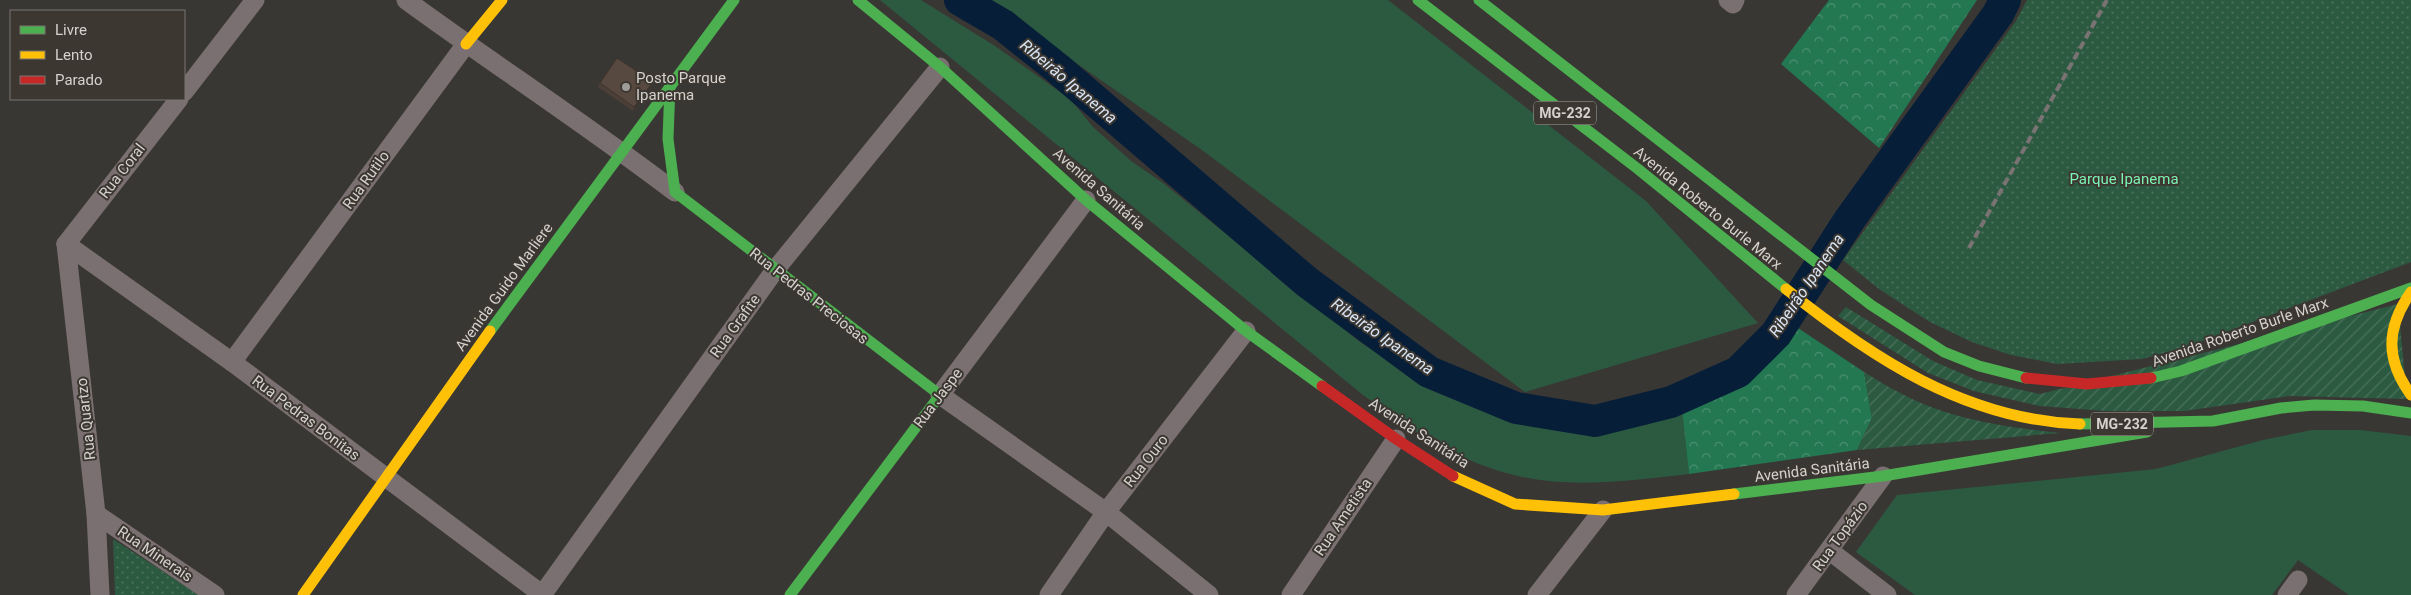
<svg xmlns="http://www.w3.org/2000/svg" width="2411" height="595" font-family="Roboto,sans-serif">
	<defs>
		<pattern id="forest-crowns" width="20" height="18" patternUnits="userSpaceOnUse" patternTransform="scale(1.25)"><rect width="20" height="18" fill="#237751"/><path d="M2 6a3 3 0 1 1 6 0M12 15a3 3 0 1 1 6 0" fill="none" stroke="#4c9071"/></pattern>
		<pattern id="park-dots" width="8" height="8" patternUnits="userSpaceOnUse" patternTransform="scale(1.25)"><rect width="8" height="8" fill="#2c5a41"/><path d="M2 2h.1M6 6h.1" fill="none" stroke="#4a715b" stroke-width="1.8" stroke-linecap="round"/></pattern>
		<pattern id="garden-furrows" width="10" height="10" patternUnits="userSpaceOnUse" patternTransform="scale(1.25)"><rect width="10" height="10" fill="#2c5a41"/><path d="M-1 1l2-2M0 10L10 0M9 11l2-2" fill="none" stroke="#4a715b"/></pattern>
	</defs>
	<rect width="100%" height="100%" fill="#393734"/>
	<g fill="#2c5a41">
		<path d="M880 0H921L995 46 1070 99 1093 127 1131 161 1163 183 1360 342 1400 368 1456 394 1511 416 1566 430 1606 432 1645 425 1682 410 1689 474C1633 480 1574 489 1518 476 1460 463 1410 429 1363 395Z"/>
		<path d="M985 0H1388L1646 201 1758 323 1525 392 1202 150Z"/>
		<path d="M2312 430H2360L2411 436V595H2349L2298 560 2272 595H1915L1856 552 1897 495 2156 469 2263 440Z"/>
	</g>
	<g fill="url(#forest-crowns)">
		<path d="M1829 0H1977L1879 148 1781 64Z"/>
		<path d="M1798 328 1864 372 1872 418 1857 450 1689 474 1682 410 1755 376Z"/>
	</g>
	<g fill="url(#park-dots)">
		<path d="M2027 0H2411V262L2189 346 2142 359 2057 364 2011 355 1972 342 1930 322 1879 289 1843 260 2016 21Z"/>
		<path d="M113 539 199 595H115Z"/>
	</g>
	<g fill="url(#garden-furrows)">
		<path d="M2398 304 2407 399 2290 396 2184 411H2106L2040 406 1974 391 1928 373 1838 316 1846 307 1933 361 1977 380 2040 394Z"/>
		<path d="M1864 372C1877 380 1890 388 1904 395 1952 420 2007 427 2060 433L1857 450 1872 418Z"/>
	</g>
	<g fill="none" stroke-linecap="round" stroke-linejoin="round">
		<path stroke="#071e39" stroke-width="32" d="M960 0 1003 25 1057 68 1307 282 1429 372 1516 408 1595 421 1671 402 1738 372 1776 334 1850 219 1998 14 2005 0"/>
		<g stroke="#7b7071" stroke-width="19">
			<path d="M406 0C495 65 587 125 675 192"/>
			<path d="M1728 0 1733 4 1735 0"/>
			<path d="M184 92 255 0"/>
			<path d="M1086 200 940 395 1106 512 1209 595"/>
			<path d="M66 244 232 362 543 595"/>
			<path d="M66 244 96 514 100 595"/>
			<path d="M66 244 179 99"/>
			<path d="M232 362 466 44"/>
			<path d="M96 514 215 595"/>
			<path d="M1830 551 1887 595"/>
			<path d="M542 595 775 270 940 67"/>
			<path d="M1049 595 1106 512 1246 331"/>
			<path d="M1291 595 1396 439"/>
			<path d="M1537 595 1603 510"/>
			<path d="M1796 595 1883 476"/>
			<path d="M2287 595 2298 580"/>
		</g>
		<g stroke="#4caf50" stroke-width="11">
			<path d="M858 0 940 67 1086 200 1246 331 1322 386"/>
			<path d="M1418 0 1638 169 1786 289"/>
			<path d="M1479 0 1871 305 1944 352 1979 366 2026 378"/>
			<path d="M670 85 668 139 675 192 940 395 790 595"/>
			<path d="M490 331 734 0"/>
			<path d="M2151 378 2181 371 2411 288"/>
			<path d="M2080 424 2213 421 2281 408 2314 405 2363 406 2411 413"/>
			<path d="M1734 494 1883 476 2147 432"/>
		</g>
		<g stroke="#ffc107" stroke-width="11">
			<path d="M466 44 502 0"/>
			<path d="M1786 289C1872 358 1966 420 2080 424"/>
			<path d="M2411 292C2386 328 2385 359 2411 395"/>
			<path d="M1453 476 1515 504 1603 510 1734 494"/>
			<path d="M303 595 490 331"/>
		</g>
		<g stroke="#c62828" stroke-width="11">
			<path d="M2026 378 2087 384 2151 378"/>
			<path d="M1322 386 1396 439 1453 476"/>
		</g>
		<path stroke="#7a7373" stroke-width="4" stroke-dasharray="8 4" stroke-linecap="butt" d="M1969 248 2107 0"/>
	</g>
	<path fill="#4c3f37" d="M600 83 651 86 633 111 598 87Z"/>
	<path fill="#3e332d" d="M653 82 651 86 633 111 634 107Z"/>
	<path fill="#584940" stroke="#3e332d" d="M617 58 653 82 634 107 600 83Z"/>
	<circle fill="#9e9c98" stroke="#3c3731" stroke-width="2" cx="626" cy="87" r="5"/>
	<g text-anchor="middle" stroke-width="4" stroke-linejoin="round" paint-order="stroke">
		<g fill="#3c3731" stroke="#a7a49f" stroke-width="1">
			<rect x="1534" y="101.5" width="62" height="23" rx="4"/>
			<rect x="2091" y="412.5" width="62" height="23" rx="4"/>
		</g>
		<g font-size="14" font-weight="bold" fill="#d5d2ce">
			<text x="1565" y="118">MG-232</text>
			<text x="2122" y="429">MG-232</text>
		</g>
		<g font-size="15" fill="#d5d2ce" stroke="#3c3731" text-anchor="start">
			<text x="636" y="83">Posto Parque<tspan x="636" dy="17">Ipanema</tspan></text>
		</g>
		<g font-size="15" fill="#d5d2ce" stroke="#3c3731">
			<text transform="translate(122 171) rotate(-52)" y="5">Rua Coral</text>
			<text transform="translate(366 180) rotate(-54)" y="5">Rua Rutilo</text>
			<text transform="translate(1099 189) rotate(41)" y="5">Avenida Sanitária</text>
			<text transform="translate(1708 208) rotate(39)" y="5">Avenida Roberto Burle Marx</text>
			<text transform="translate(504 287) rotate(-54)" y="5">Avenida Guido Marliere</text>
			<text transform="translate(809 296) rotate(38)" y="5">Rua Pedras Preciosas</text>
			<text transform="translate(735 326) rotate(-54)" y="5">Rua Grafite</text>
			<text transform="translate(2240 332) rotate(-19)" y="5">Avenida Roberto Burle Marx</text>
			<text transform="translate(938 398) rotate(-53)" y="5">Rua Jaspe</text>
			<text transform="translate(306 418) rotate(37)" y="5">Rua Pedras Bonitas</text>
			<text transform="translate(86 419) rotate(-96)" y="5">Rua Quartzo</text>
			<text transform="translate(1419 433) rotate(33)" y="5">Avenida Sanitária</text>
			<text transform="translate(1146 461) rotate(-52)" y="5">Rua Ouro</text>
			<text transform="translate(1812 470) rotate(-7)" y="5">Avenida Sanitária</text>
			<text transform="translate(1343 517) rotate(-56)" y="5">Rua Ametista</text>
			<text transform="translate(1840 536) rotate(-54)" y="5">Rua Topázio</text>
			<text transform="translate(155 554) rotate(34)" y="5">Rua Minerais</text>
		</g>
		<g font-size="15" fill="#7af3b3" stroke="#3c3731">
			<text x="2124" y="184">Parque Ipanema</text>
		</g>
		<g font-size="16" font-style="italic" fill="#d8e6f7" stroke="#3c3731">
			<text transform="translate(1069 81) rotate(40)" y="6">Ribeirão Ipanema</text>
			<text transform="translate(1806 285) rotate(-56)" y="6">Ribeirão Ipanema</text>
			<text transform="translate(1383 336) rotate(35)" y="6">Ribeirão Ipanema</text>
		</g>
	</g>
	<rect x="10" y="10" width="175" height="90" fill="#3c3731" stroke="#797570"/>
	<rect x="20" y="26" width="25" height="8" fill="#4caf50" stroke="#797570"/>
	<text x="55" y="35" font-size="15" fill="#d5d2ce">Livre</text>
	<rect x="20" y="51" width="25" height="8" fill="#ffc107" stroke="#797570"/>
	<text x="55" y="60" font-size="15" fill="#d5d2ce">Lento</text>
	<rect x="20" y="76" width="25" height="8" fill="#c62828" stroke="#797570"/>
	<text x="55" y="85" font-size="15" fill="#d5d2ce">Parado</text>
</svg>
